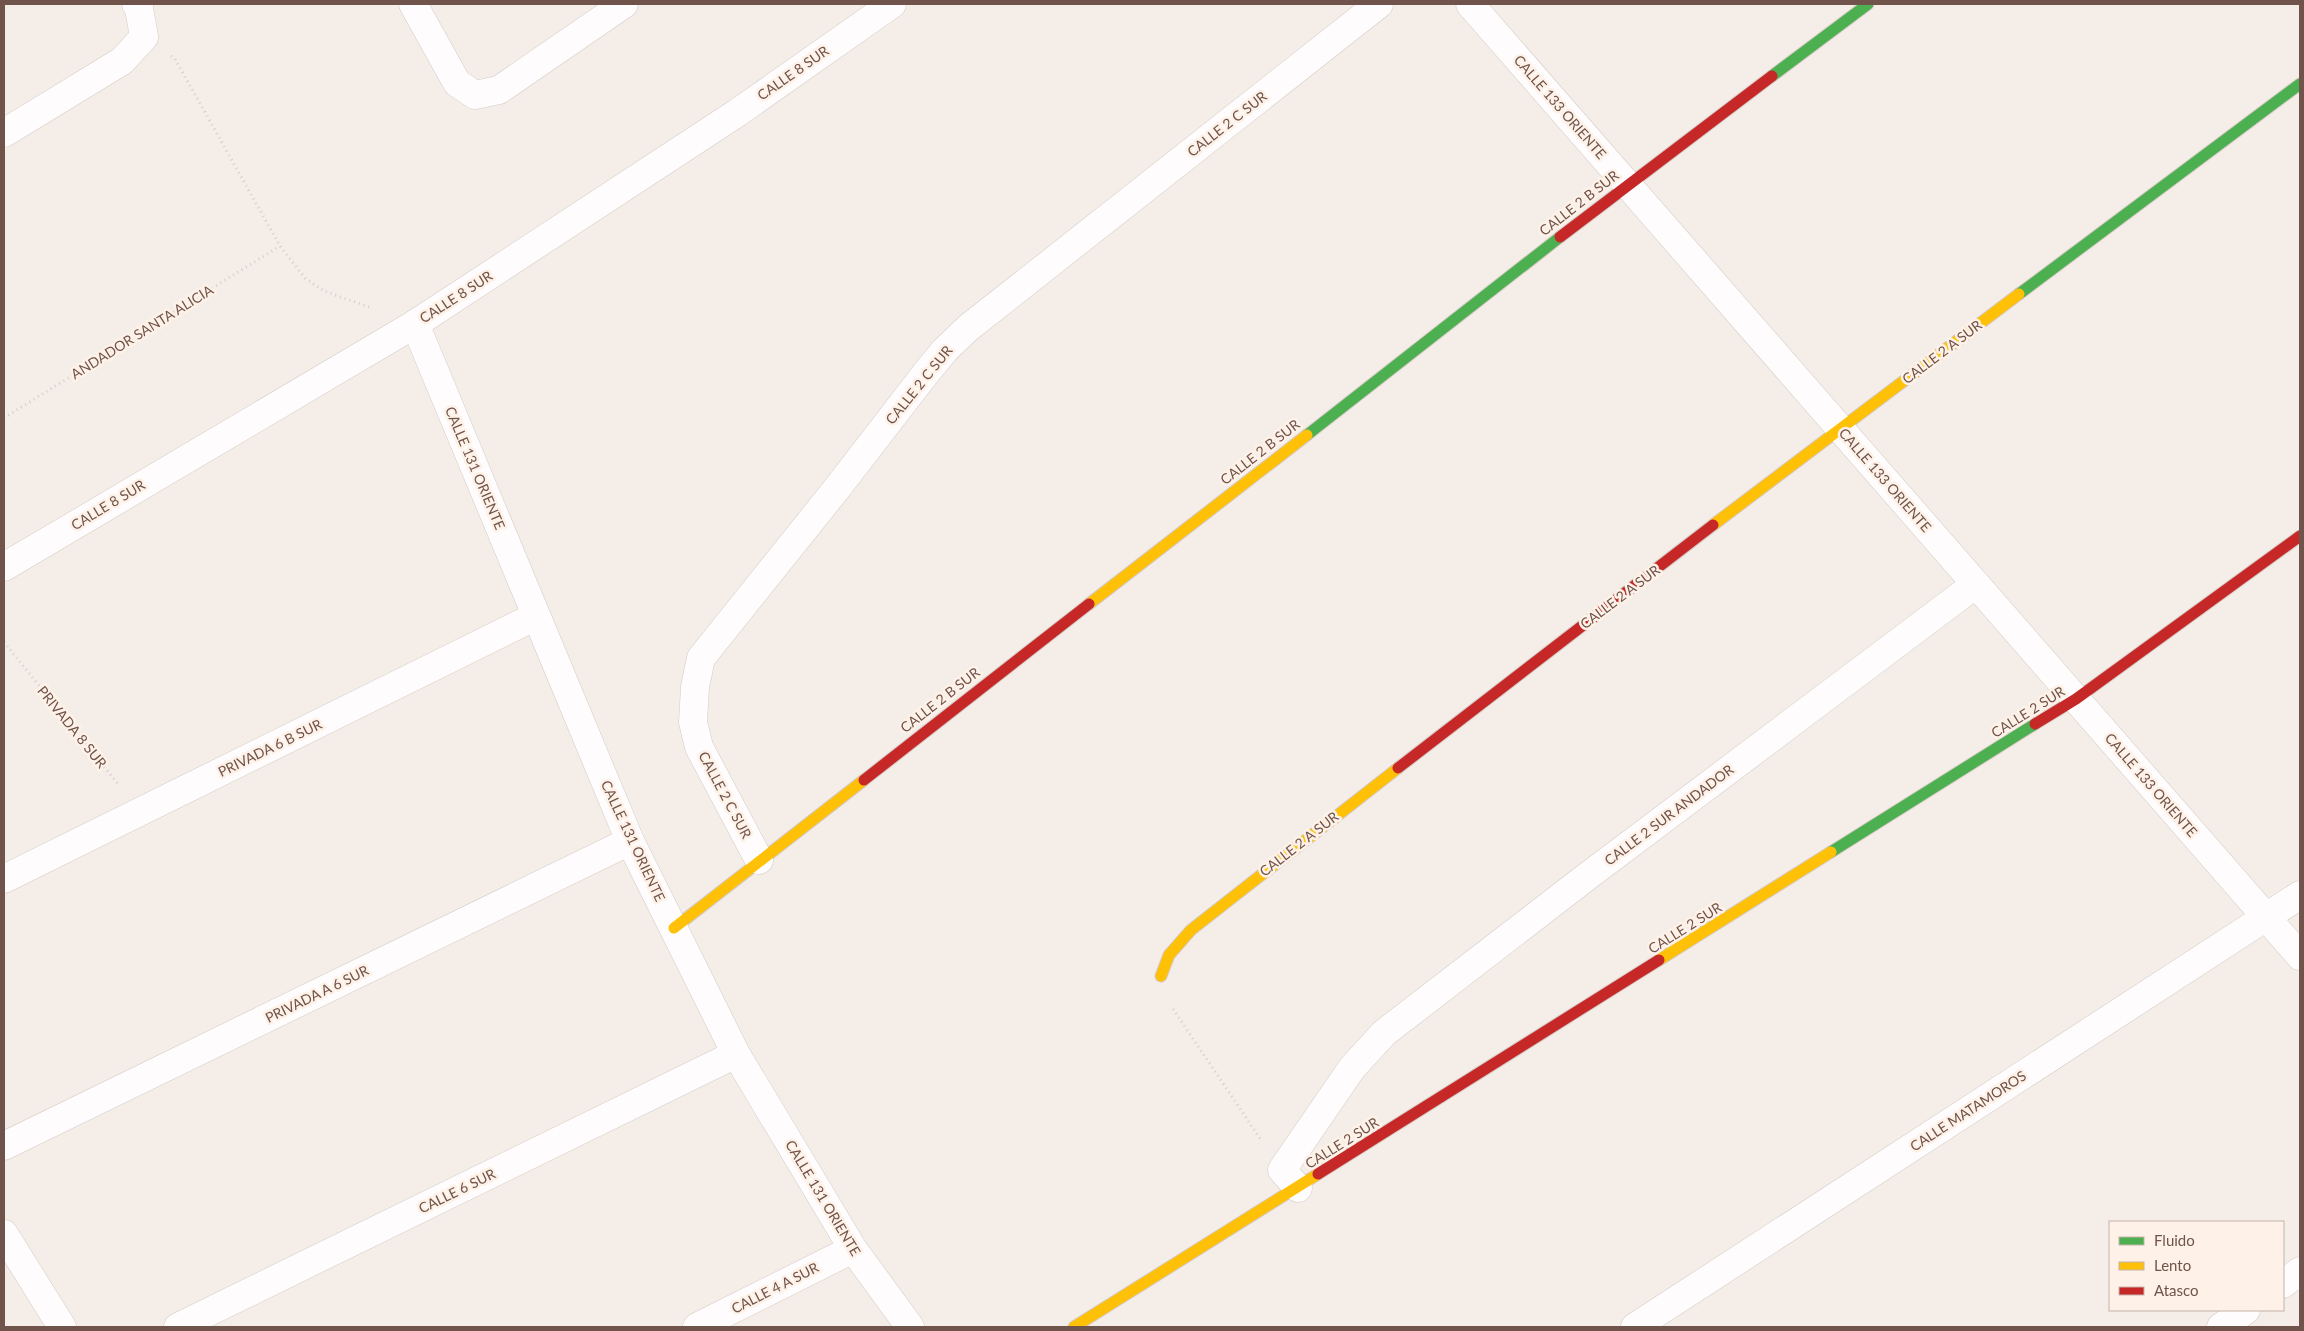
<svg xmlns="http://www.w3.org/2000/svg" width="2304" height="1331" font-family="Lato,sans-serif">
	<rect width="100%" height="100%" fill="#f5eee8"/>
	<g fill="none" stroke-linecap="round" stroke-linejoin="round">
		<g stroke="#d3cbc6" stroke-width="29">
			<g id="street">
				<path d="M413 4 457 83 475 95 499 90 624 4"/>
				<path d="M1470 4 2300 956"/>
				<path d="M4 133 122 61 144 37 139 8 136 4"/>
				<path d="M415 324 630 841 736 1054 853 1249 910 1327"/>
				<path d="M4 567 415 324 737 113 892 4"/>
				<path d="M759 860 699 747 693 722 695 687 701 658 838 487 926 373 945 350 968 328 1379 4"/>
				<path d="M4 879 536 616"/>
				<path d="M4 1146 630 841"/>
				<path d="M1298 1188 1282 1170 1352 1068 1384 1033 1589 875 1976 584"/>
				<path d="M4 1234 62 1327"/>
				<path d="M2283 1284 2300 1271"/>
				<path d="M178 1327 736 1054"/>
				<path d="M697 1327 853 1249"/>
				<path d="M1635 1327 2300 895"/>
				<path d="M2221 1327 2246 1310"/>
			</g>
		</g>
		<g stroke="#d4c9c4" stroke-width="13">
			<g id="fast">
				<path d="M1772 76 1868 4"/>
				<path d="M2019 294 2300 84"/>
				<path d="M1307 435 1560 237"/>
				<path d="M1831 852 2035 724"/>
			</g>
		</g>
		<g stroke="#d4c9c4" stroke-width="13">
			<g id="slow">
				<path d="M1713 525 2019 294"/>
				<path d="M1089 604 1307 435"/>
				<path d="M674 928 864 780"/>
				<path d="M1659 960 1831 852"/>
				<path d="M1161 976 1169 955 1191 930 1398 768"/>
				<path d="M1074 1327 1318 1174"/>
			</g>
		</g>
		<g stroke="#d4c9c4" stroke-width="13">
			<g id="jam">
				<path d="M1560 237 1772 76"/>
				<path d="M2035 724 2076 699 2300 536"/>
				<path d="M1398 768 1713 525"/>
				<path d="M864 780 1089 604"/>
				<path d="M1318 1174 1659 960"/>
			</g>
		</g>
		<g stroke="#d6ccca" stroke-width="3" stroke-dasharray="1 4" stroke-linecap="butt">
			<path d="M171 56 175 59 280 246 305 278 324 291 372 308"/>
			<path d="M4 418 280 246"/>
			<path d="M4 642 118 784"/>
			<path d="M1173 1009 1261 1140"/>
		</g>
		<use href="#street" stroke="#fefcfc" stroke-width="28"/>
		<use href="#fast" stroke="#4caf50" stroke-width="11"/>
		<use href="#slow" stroke="#ffc107" stroke-width="11"/>
		<use href="#jam" stroke="#c62828" stroke-width="11"/>
	</g>
	<g text-anchor="middle" stroke-width="5" stroke-linejoin="round" paint-order="stroke">
		<g font-size="14" fill="#70534a" stroke="#fef2e8">
			<text transform="translate(793 73) rotate(-35)" y="5">CALLE 8 SUR</text>
			<text transform="translate(1560 107) rotate(49)" y="5">CALLE 133 ORIENTE</text>
			<text transform="translate(1227 124) rotate(-38)" y="5">CALLE 2 C SUR</text>
			<text transform="translate(1579 203) rotate(-38)" y="5">CALLE 2 B SUR</text>
			<text transform="translate(456 297) rotate(-33)" y="5">CALLE 8 SUR</text>
			<text transform="translate(142 332) rotate(-32)" y="5">ANDADOR SANTA ALICIA</text>
			<text transform="translate(1942 352) rotate(-37)" y="5">CALLE 2 A SUR</text>
			<text transform="translate(919 385) rotate(-51)" y="5">CALLE 2 C SUR</text>
			<text transform="translate(1260 452) rotate(-38)" y="5">CALLE 2 B SUR</text>
			<text transform="translate(475 468) rotate(67)" y="5">CALLE 131 ORIENTE</text>
			<text transform="translate(1885 480) rotate(49)" y="5">CALLE 133 ORIENTE</text>
			<text transform="translate(108 505) rotate(-31)" y="5">CALLE 8 SUR</text>
			<text transform="translate(1620 597) rotate(-37)" y="5">CALLE 2 A SUR</text>
			<text transform="translate(940 700) rotate(-38)" y="5">CALLE 2 B SUR</text>
			<text transform="translate(2028 712) rotate(-32)" y="5">CALLE 2 SUR</text>
			<text transform="translate(72 727) rotate(51)" y="5">PRIVADA 8 SUR</text>
			<text transform="translate(270 748) rotate(-26)" y="5">PRIVADA 6 B SUR</text>
			<text transform="translate(2151 785) rotate(49)" y="5">CALLE 133 ORIENTE</text>
			<text transform="translate(725 795) rotate(62)" y="5">CALLE 2 C SUR</text>
			<text transform="translate(1669 815) rotate(-37)" y="5">CALLE 2 SUR ANDADOR</text>
			<text transform="translate(633 841) rotate(65)" y="5">CALLE 131 ORIENTE</text>
			<text transform="translate(1299 844) rotate(-38)" y="5">CALLE 2 A SUR</text>
			<text transform="translate(1685 928) rotate(-32)" y="5">CALLE 2 SUR</text>
			<text transform="translate(317 994) rotate(-26)" y="5">PRIVADA A 6 SUR</text>
			<text transform="translate(1968 1111) rotate(-33)" y="5">CALLE MATAMOROS</text>
			<text transform="translate(1342 1143) rotate(-32)" y="5">CALLE 2 SUR</text>
			<text transform="translate(457 1191) rotate(-26)" y="5">CALLE 6 SUR</text>
			<text transform="translate(823 1198) rotate(59)" y="5">CALLE 131 ORIENTE</text>
			<text transform="translate(775 1288) rotate(-27)" y="5">CALLE 4 A SUR</text>
		</g>
	</g>
	<rect width="2304" height="1331" fill="none" stroke="#70534a" stroke-width="10"/>
	<rect x="2109" y="1221" width="175" height="90" fill="#fef2e8" stroke="#c5b2a9"/>
	<rect x="2119" y="1237" width="25" height="8" fill="#4caf50" stroke="#c5b2a9"/>
	<text x="2154" y="1246" font-size="15" fill="#70534a">Fluido</text>
	<rect x="2119" y="1262" width="25" height="8" fill="#ffc107" stroke="#c5b2a9"/>
	<text x="2154" y="1271" font-size="15" fill="#70534a">Lento</text>
	<rect x="2119" y="1287" width="25" height="8" fill="#c62828" stroke="#c5b2a9"/>
	<text x="2154" y="1296" font-size="15" fill="#70534a">Atasco</text>
</svg>
